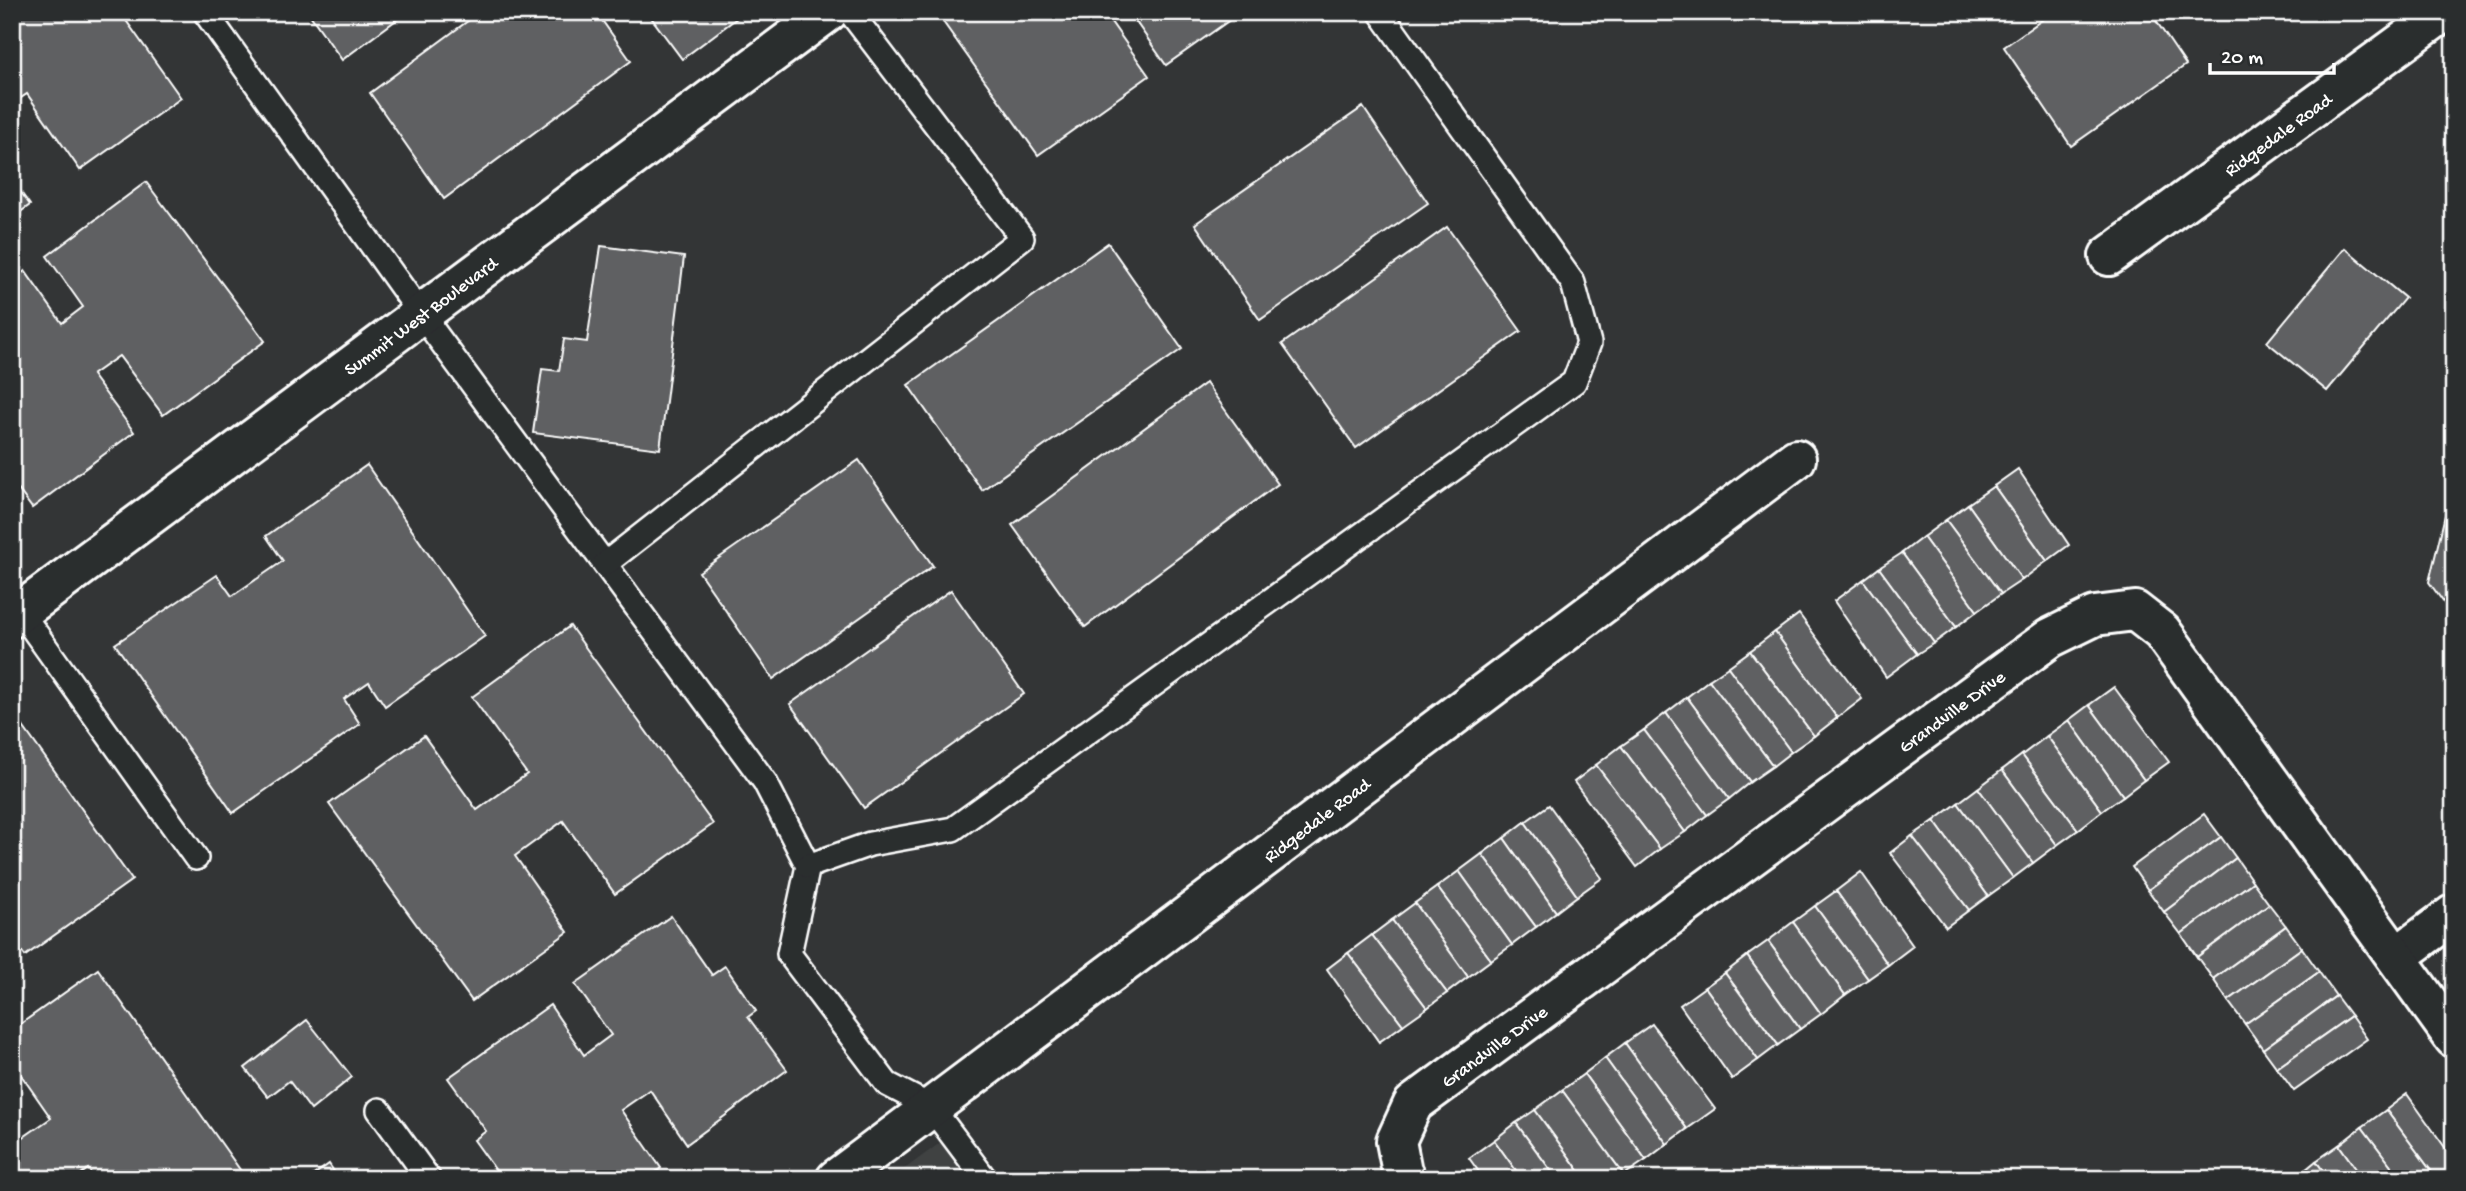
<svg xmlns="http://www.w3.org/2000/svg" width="2466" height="1191" font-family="'Gochi Hand',sans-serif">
	<rect width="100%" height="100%" fill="#333536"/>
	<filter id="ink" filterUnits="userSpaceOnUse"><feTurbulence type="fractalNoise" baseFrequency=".0143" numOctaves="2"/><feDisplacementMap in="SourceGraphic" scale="14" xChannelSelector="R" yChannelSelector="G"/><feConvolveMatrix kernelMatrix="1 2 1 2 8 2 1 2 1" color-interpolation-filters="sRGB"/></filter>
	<g filter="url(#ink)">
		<path fill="#404243" d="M959 1129 994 1179H891Z"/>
		<g fill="#5f6162" stroke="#fff" stroke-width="2">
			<path d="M12 12H120L181 98 80 170 27 94 12 104Z"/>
			<path d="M308 12H407L342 60Z"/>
			<path d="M480 12H596L631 61 444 199 370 93Z"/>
			<path d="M647 12H745L682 59Z"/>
			<path d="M936 12H1104L1149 76 1038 155Z"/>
			<path d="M1129 12H1241L1166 65Z"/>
			<path d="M2053 12H2150L2186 65 2071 146 2004 47Z"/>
			<path d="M1363 107 1428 203 1260 320 1195 224Z"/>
			<path d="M12 180 30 205 12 218Z"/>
			<path d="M146 182 265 341 163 415 119 356 92 375 134 432 32 508 12 481V280L25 271 62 323 83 307 47 256Z"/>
			<path d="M1447 227 1521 331 1356 448 1282 344Z"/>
			<path d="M1108 243 1182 349 982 490 908 385Z"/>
			<path d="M601 246 684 257 660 449 533 433 542 369 559 371 564 339 587 342Z"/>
			<path d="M2345 248 2405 298 2327 391 2267 342Z"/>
			<path d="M1206 383 1278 484 1085 627 1012 525Z"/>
			<path d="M859 460 933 566 773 679 699 572Z"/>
			<path d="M367 465 485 636 385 706 369 682 344 699 360 724 233 813 115 644 217 575 232 596 283 561 266 536Z"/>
			<path d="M2018 469 2069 545 2047 561 1994 486Z"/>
			<path d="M1994 486 2047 561 2022 580 1968 504Z"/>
			<path d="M2454 491V617L2429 582 2450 494Z"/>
			<path d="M1968 504 2022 580 2001 594 1946 520Z"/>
			<path d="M1946 520 2001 594 1977 611 1923 537Z"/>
			<path d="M1923 537 1977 611 1956 627 1902 553Z"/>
			<path d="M1902 553 1956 627 1934 643 1879 568Z"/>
			<path d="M1879 568 1934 643 1917 654 1863 580Z"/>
			<path d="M1863 580 1917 654 1886 677 1834 601Z"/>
			<path d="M951 590 1024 694 864 808 790 704Z"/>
			<path d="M1799 614 1862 699 1837 718 1775 632Z"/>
			<path d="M570 626 713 824 615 894 563 821 515 856 568 932 472 1001 329 804 424 736 477 810 527 774 472 697Z"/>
			<path d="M1775 632 1837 718 1814 736 1750 651Z"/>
			<path d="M1750 651 1814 736 1791 752 1728 667Z"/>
			<path d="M1728 667 1791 752 1773 766 1709 680Z"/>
			<path d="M1709 680 1773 766 1750 782 1687 697Z"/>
			<path d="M2114 687 2169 762 2144 780 2089 705Z"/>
			<path d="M1687 697 1750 782 1729 799 1666 713Z"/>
			<path d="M2089 705 2144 780 2123 796 2069 720Z"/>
			<path d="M1666 713 1729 799 1707 815 1644 730Z"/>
			<path d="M2069 720 2123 796 2102 811 2047 736Z"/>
			<path d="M22 725 132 880 25 956 12 938V732Z"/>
			<path d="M1644 730 1707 815 1685 832 1621 746Z"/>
			<path d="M2047 736 2102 811 2078 830 2022 755Z"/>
			<path d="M1621 746 1685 832 1660 849 1596 765Z"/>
			<path d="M2022 755 2078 830 2057 845 2002 770Z"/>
			<path d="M1596 765 1660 849 1637 867 1574 782Z"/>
			<path d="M2002 770 2057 845 2033 863 1978 788Z"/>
			<path d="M1978 788 2033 863 2013 878 1958 803Z"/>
			<path d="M1958 803 2013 878 1988 896 1934 821Z"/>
			<path d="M1549 805 1602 878 1577 896 1525 822Z"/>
			<path d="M2204 814 2221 837 2148 890 2132 867Z"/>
			<path d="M1934 821 1988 896 1969 910 1912 836Z"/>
			<path d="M1525 822 1577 896 1556 912 1504 838Z"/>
			<path d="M1912 836 1969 910 1946 927 1890 853Z"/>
			<path d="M2221 837 2236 858 2164 912 2148 890Z"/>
			<path d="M1504 838 1556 912 1536 927 1482 854Z"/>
			<path d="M1482 854 1536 927 1512 945 1459 871Z"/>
			<path d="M2236 858 2253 882 2181 934 2164 912Z"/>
			<path d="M1459 871 1512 945 1491 960 1437 887Z"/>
			<path d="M1861 872 1913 946 1888 965 1836 891Z"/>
			<path d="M2253 882 2269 904 2197 957 2181 934Z"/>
			<path d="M1437 887 1491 960 1468 977 1415 903Z"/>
			<path d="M1836 891 1888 965 1868 979 1815 906Z"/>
			<path d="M1415 903 1468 977 1447 993 1392 920Z"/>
			<path d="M2269 904 2286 926 2213 979 2197 957Z"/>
			<path d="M1815 906 1868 979 1845 995 1793 922Z"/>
			<path d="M671 916 712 975 725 966 756 1011 748 1017 787 1070 687 1144 650 1090 621 1110 661 1168 647 1179H502L474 1140 486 1131 448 1078 550 1005 584 1055 611 1035 575 984Z"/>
			<path d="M1392 920 1447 993 1427 1008 1372 935Z"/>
			<path d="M1793 922 1845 995 1821 1014 1768 941Z"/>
			<path d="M2286 926 2302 948 2228 1001 2213 979Z"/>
			<path d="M1372 935 1427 1008 1403 1025 1348 953Z"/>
			<path d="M1768 941 1821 1014 1800 1029 1747 956Z"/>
			<path d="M2302 948 2319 972 2245 1024 2228 1001Z"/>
			<path d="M1348 953 1403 1025 1379 1042 1327 969Z"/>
			<path d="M1747 956 1800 1029 1778 1045 1725 973Z"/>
			<path d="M98 969 243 1174 237 1179H95L88 1169 74 1179H12V1145L51 1118 12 1062V1030Z"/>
			<path d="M2319 972 2336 996 2263 1049 2245 1024Z"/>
			<path d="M1725 973 1778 1045 1758 1060 1705 987Z"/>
			<path d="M1705 987 1758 1060 1732 1079 1680 1005Z"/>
			<path d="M2336 996 2351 1016 2277 1068 2263 1049Z"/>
			<path d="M2351 1016 2367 1039 2294 1091 2277 1068Z"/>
			<path d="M307 1020 352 1077 311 1110 289 1081 268 1097 245 1068Z"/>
			<path d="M1652 1024 1715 1109 1687 1129 1625 1043Z"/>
			<path d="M1625 1043 1687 1129 1667 1144 1605 1058Z"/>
			<path d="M1605 1058 1667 1144 1646 1160 1584 1074Z"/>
			<path d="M1584 1074 1646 1160 1624 1175 1562 1090Z"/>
			<path d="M1562 1090 1624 1175 1619 1179H1585L1535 1110Z"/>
			<path d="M2407 1094 2454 1160V1170L2442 1179H2437L2386 1110Z"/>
			<path d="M1535 1110 1585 1179H1557L1516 1123Z"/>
			<path d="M2386 1110 2437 1179H2401L2362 1127Z"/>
			<path d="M1516 1123 1557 1179H1522L1494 1140Z"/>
			<path d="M2362 1127 2401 1179H2363L2339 1145Z"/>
			<path d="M1494 1140 1522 1179H1484L1469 1158Z"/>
			<path d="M2339 1145 2363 1179H2329L2316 1161Z"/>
			<path d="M2316 1161 2329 1179H2294Z"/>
			<path d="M329 1164 339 1179H308Z"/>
		</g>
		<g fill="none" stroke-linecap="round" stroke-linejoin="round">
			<g stroke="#fff" stroke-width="28">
				<g id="lane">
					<path d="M205 12 421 314 765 782 808 866 789 954 887 1084 931 1107 985 1179"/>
					<path d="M605 564 1022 238 850 12"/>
					<path d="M15 604 196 858"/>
					<path d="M808 866 870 844 953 829 1574 382 1589 343 1573 283 1380 12"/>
					<path d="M379 1110 429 1179"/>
				</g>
			</g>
			<g stroke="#fff" stroke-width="44">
				<g id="street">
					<path id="s1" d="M2109 256 2444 12"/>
					<path id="s2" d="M12 618 828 12"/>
					<path d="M2396 957 2454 914"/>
					<path id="s3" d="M836 1179 1796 459"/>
					<path id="s4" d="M1406 1179 1402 1172 1396 1141 1413 1104 2050 638 2095 616 2135 611 2162 632 2454 1038"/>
				</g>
			</g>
			<use href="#lane" stroke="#2a2d2e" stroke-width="23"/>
			<use href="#street" stroke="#2a2d2e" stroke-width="38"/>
		</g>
	</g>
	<g text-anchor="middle" stroke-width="7" stroke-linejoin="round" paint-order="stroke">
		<g font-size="19" fill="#fff" stroke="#2a2d2e">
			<text dy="7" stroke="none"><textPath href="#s1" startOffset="208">Ridgedale Road</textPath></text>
			<text dy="7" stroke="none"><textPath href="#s2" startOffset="508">Summit West Boulevard</textPath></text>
			<text dy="7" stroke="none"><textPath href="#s4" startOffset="747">Grandville Drive</textPath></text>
			<text dy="7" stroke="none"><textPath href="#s3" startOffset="600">Ridgedale Road</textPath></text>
			<text dy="7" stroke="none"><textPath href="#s4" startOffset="180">Grandville Drive</textPath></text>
		</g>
	</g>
	<rect width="2466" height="1191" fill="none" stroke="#2a2d2e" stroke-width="42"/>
	<rect x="21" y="21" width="2424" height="1149" fill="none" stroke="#fff" stroke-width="2.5" filter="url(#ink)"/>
	<path d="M2210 63v10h124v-10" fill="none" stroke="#ffffff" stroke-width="3.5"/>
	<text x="2221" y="63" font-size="21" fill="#ffffff" stroke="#2a2d2e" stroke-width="5" paint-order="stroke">20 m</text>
</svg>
